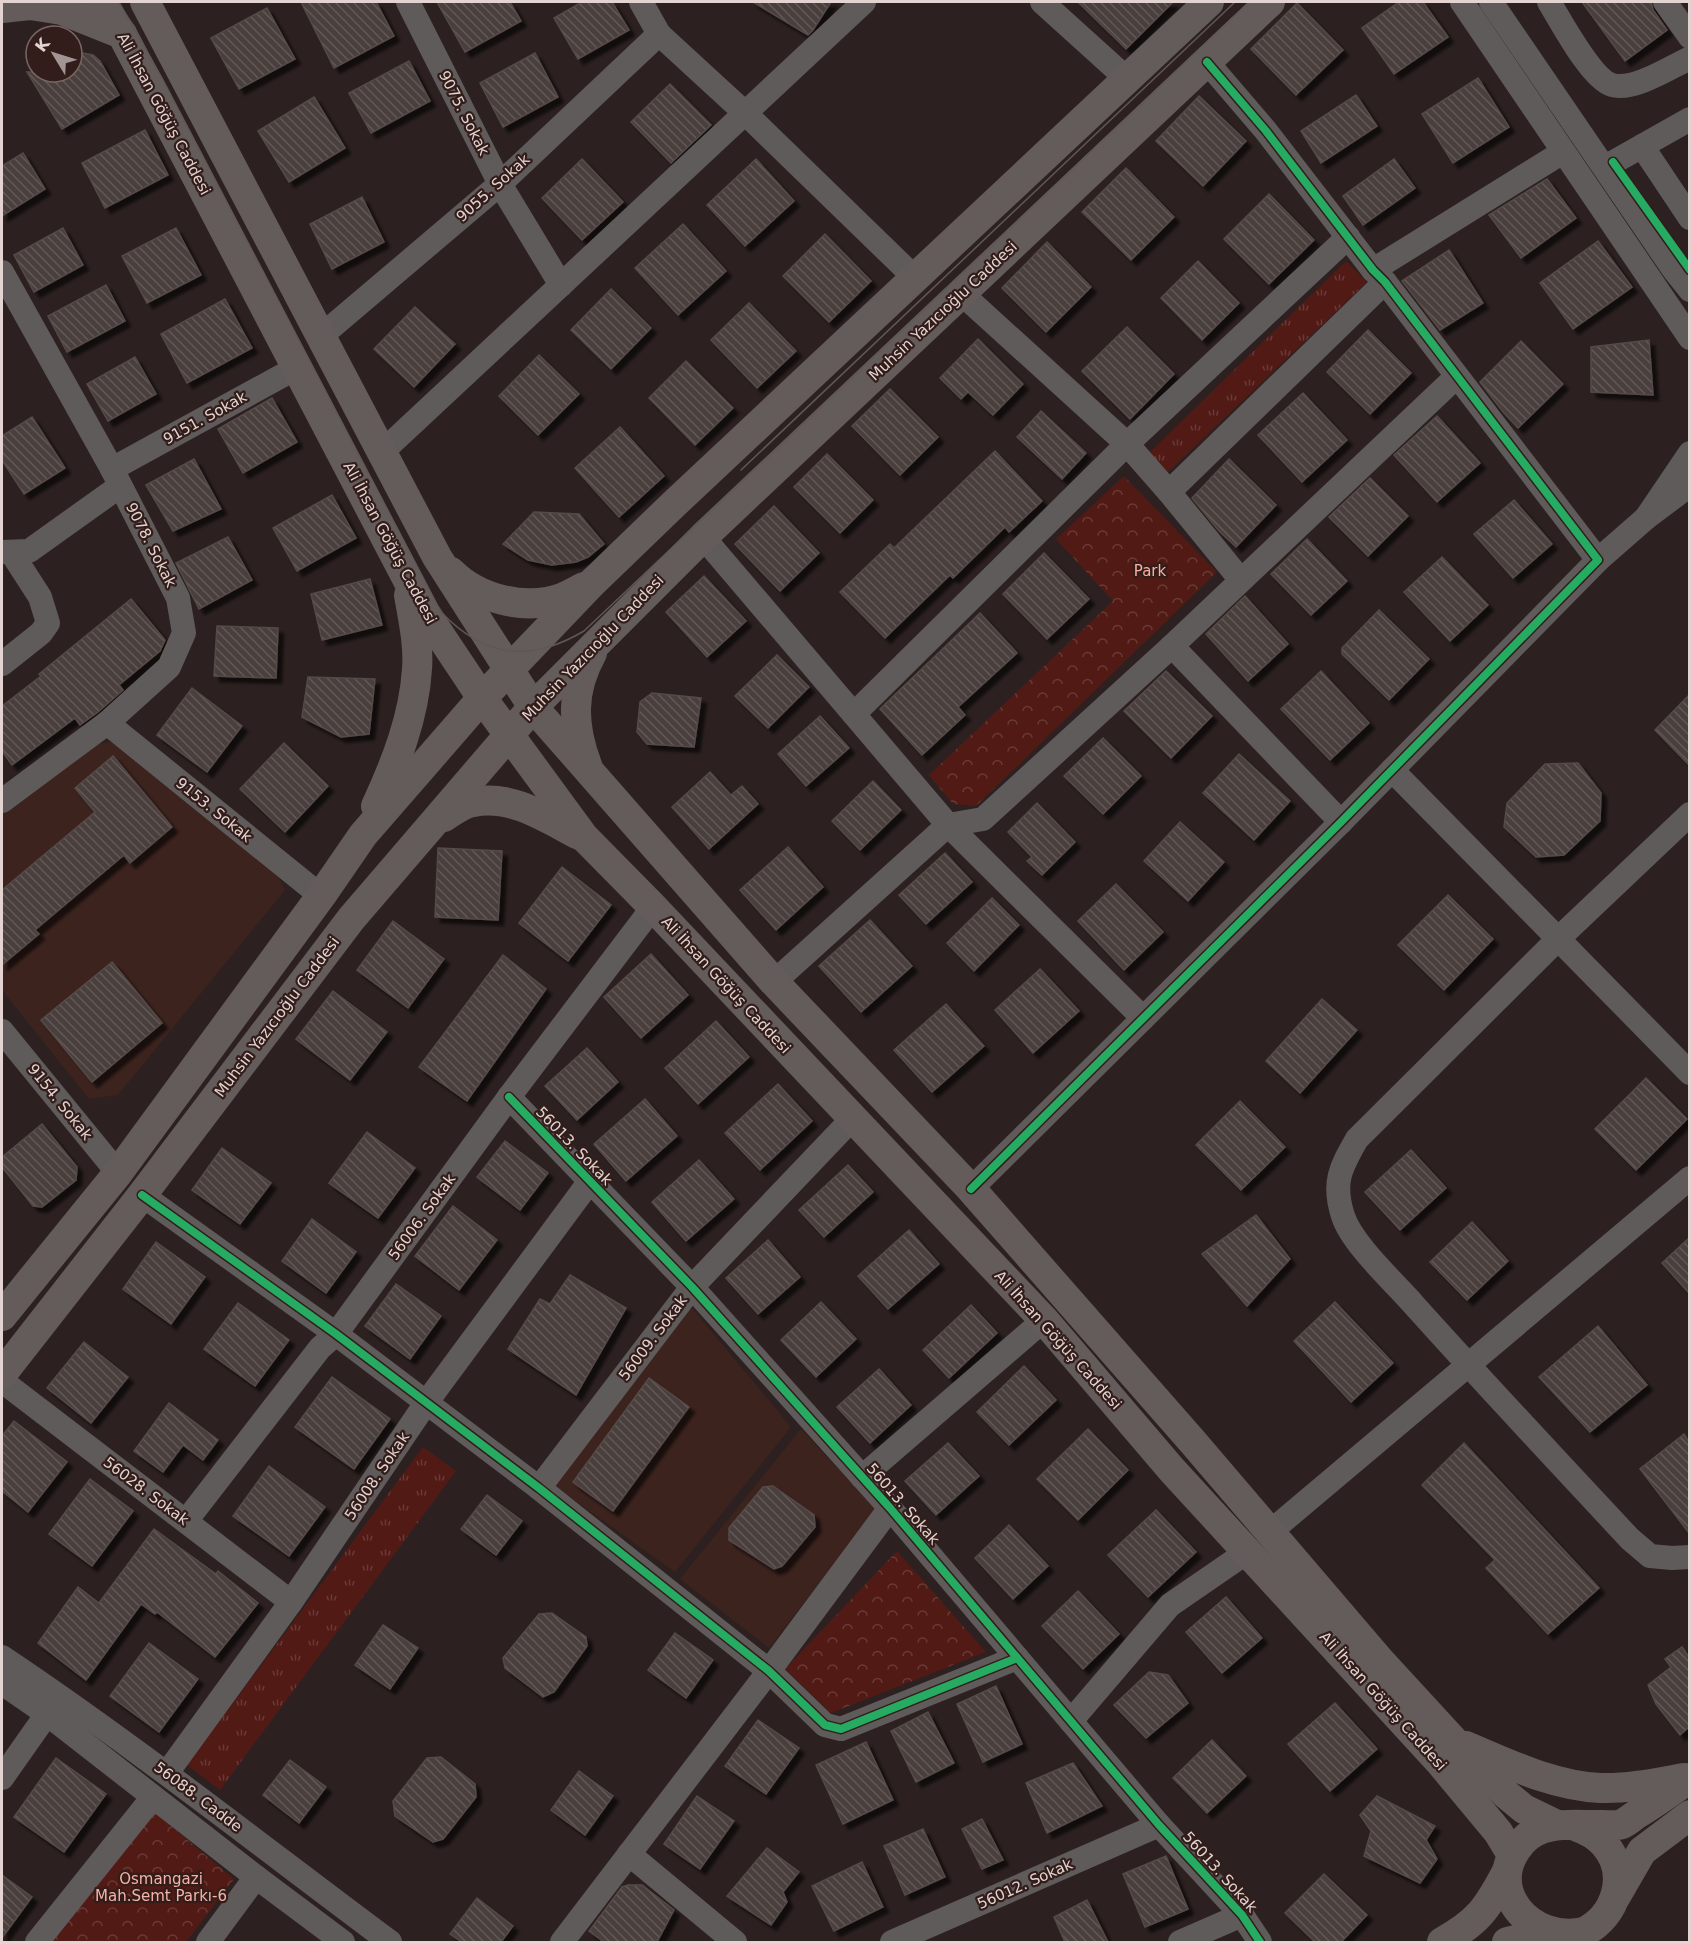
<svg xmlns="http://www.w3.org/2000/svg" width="1691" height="1944" font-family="'DejaVu Sans',sans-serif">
	<defs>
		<pattern id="grass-tufts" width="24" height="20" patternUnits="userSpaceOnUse" patternTransform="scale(1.5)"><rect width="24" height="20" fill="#511a15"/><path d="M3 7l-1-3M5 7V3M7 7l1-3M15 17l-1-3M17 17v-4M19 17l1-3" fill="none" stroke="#6a3a36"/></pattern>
		<pattern id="park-crowns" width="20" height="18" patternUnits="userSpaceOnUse" patternTransform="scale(1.5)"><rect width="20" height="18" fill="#511a15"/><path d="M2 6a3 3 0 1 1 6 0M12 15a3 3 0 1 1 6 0" fill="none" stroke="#6a3a36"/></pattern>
		<pattern id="building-back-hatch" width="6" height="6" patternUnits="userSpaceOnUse" patternTransform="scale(1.5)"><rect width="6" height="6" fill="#493f3d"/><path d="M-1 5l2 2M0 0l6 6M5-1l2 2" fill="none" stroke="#635a58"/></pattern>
		<filter id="shadow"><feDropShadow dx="5.5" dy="5.5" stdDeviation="1.5" flood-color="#0009"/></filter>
	</defs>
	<rect width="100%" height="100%" fill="#2c2120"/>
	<g fill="#3c231e">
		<path d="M111 742 126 751 277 874 285 890 118 1095 89 1099 2 990V814L93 744Z"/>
		<path d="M691 1307 791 1427 675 1572 553 1485Z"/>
		<path d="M801 1429 876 1509 769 1648 680 1579Z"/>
	</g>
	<g fill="url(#grass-tufts)">
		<path d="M1346 261 1367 282 1168 472 1149 453Z"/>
		<path d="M423 1447 456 1471 220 1790 187 1765Z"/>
	</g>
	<g fill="url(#park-crowns)">
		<path d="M1124 476 1217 572 976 806 953 804 929 775 1113 601 1056 539Z"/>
		<path d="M897 1551 986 1652 831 1713 785 1669Z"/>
		<path d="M154 1812 234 1879 186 1942H51Z"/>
	</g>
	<g fill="url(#building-back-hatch)" stroke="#554a48" stroke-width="1.5" filter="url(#shadow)">
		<path d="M301 2H376L394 36 334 68Z"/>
		<path d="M437 2H510L521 21 465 52Z"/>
		<path d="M582 2H612L629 30 578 59 554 18Z"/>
		<path d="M753 2H831L813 30 808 35Z"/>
		<path d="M1078 2H1173L1126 49Z"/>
		<path d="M1399 2H1423L1448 37 1394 74 1362 28Z"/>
		<path d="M1582 2H1651L1653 10 1667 30 1625 61Z"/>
		<path d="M1297 3 1343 50 1296 95 1251 49Z"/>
		<path d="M267 8 295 59 239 89 211 38Z"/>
		<path d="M72 51 93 55 100 61 119 95 62 129 27 72H72Z"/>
		<path d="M535 53 558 97 503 127 480 83Z"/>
		<path d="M409 61 430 101 371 133 349 93Z"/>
		<path d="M1478 78 1509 127 1453 163 1422 114Z"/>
		<path d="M670 84 711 125 671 163 631 122Z"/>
		<path d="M1356 95 1377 126 1321 163 1301 131Z"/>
		<path d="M1199 96 1246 141 1203 186 1156 141Z"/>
		<path d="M314 97 345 148 289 182 258 131Z"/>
		<path d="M145 130 168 175 105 208 82 163Z"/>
		<path d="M23 153 45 189 2 216V166Z"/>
		<path d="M582 159 623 202 582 240 542 198Z"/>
		<path d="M756 159 794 201 745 246 707 205Z"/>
		<path d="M1394 159 1415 188 1363 225 1343 196Z"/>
		<path d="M1126 168 1174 217 1131 260 1082 212Z"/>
		<path d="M1547 179 1576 218 1521 258 1489 215Z"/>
		<path d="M1269 194 1314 240 1269 284 1224 239Z"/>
		<path d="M362 197 384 242 332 269 310 224Z"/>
		<path d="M683 224 726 271 678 315 635 268Z"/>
		<path d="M63 228 83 265 34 292 14 255Z"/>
		<path d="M176 228 201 275 147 303 122 256Z"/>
		<path d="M825 234 871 281 829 322 783 276Z"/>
		<path d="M1598 241 1632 287 1573 329 1540 283Z"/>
		<path d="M1047 242 1091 287 1046 332 1002 288Z"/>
		<path d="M1449 250 1483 303 1440 330 1402 281Z"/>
		<path d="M1198 261 1239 303 1202 340 1161 298Z"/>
		<path d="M106 285 125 321 67 352 48 316Z"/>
		<path d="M611 289 651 328 611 369 571 330Z"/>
		<path d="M225 299 252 348 187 383 161 334Z"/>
		<path d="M749 303 796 351 757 388 711 340Z"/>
		<path d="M415 307 455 344 414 387 374 349Z"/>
		<path d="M1127 327 1174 374 1130 419 1082 371Z"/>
		<path d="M1368 330 1411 373 1370 414 1327 372Z"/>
		<path d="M978 339 1023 384 993 415 968 392 961 399 940 378Z"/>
		<path d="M1649 340 1653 395 1591 392V347Z"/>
		<path d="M1521 341 1563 384 1518 428 1504 413 1480 382Z"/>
		<path d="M539 355 579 394 538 435 499 396Z"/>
		<path d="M135 357 156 394 108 421 87 384Z"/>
		<path d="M686 361 733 408 695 445 649 398Z"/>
		<path d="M890 389 938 437 900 475 852 426Z"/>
		<path d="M1303 393 1347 440 1302 482 1258 435Z"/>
		<path d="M272 398 297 442 243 473 218 429Z"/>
		<path d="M1041 411 1086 453 1062 479 1017 437Z"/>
		<path d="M1437 416 1480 463 1437 502 1394 455Z"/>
		<path d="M32 417 65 468 24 494 2 460V436Z"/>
		<path d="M620 427 664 476 619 517 575 468Z"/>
		<path d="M995 451 1042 501 1009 532 1005 527 953 578 950 575 885 638 840 592 890 544 894 548Z"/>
		<path d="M827 454 873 500 840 533 794 487Z"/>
		<path d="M194 459 221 509 173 531 146 485Z"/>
		<path d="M1229 459 1276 505 1236 547 1219 531 1192 498Z"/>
		<path d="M1370 478 1408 516 1368 556 1329 517Z"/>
		<path d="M332 495 356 538 297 571 273 528Z"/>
		<path d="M1514 500 1552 544 1513 578 1474 534Z"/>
		<path d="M774 506 819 553 780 591 735 544Z"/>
		<path d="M534 512 579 514 604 544 588 557 576 562 552 565 528 560 503 544Z"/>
		<path d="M228 537 252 580 199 609 176 563Z"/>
		<path d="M1307 539 1347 581 1311 615 1271 574Z"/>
		<path d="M1044 553 1089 599 1047 639 1003 594Z"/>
		<path d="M1442 557 1488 605 1450 641 1404 592Z"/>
		<path d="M704 576 746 621 707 657 666 612Z"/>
		<path d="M370 579 382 625 322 640 311 594Z"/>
		<path d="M1245 596 1288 644 1248 681 1206 634Z"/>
		<path d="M131 599 165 640 160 651 119 685 123 690 98 712 80 725 75 718 12 765 2 751V706L41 676 39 674Z"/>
		<path d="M1379 610 1429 659 1389 700 1342 654V648Z"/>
		<path d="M980 613 1017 653 958 707 965 715 922 755 880 709Z"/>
		<path d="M217 626 278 628 276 678 214 676Z"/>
		<path d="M777 655 809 687 768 728 735 696Z"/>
		<path d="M1166 671 1212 716 1171 758 1124 711Z"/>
		<path d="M1321 671 1369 723 1330 760 1281 709Z"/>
		<path d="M308 677 375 679 369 734 341 737 302 717Z"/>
		<path d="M192 688 242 726 207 772 157 735Z"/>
		<path d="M652 693 701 698 694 747 647 744 637 732 640 702Z"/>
		<path d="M1689 695V765L1655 730Z"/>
		<path d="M820 716 849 748 806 786 778 754Z"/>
		<path d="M1103 738 1141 776 1103 814 1064 776Z"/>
		<path d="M284 743 328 786 285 832 240 789Z"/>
		<path d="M1239 754 1290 801 1254 840 1203 793Z"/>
		<path d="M113 756 172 827 130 863 124 855 35 930 39 934 2 965V890L95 812 75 788Z"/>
		<path d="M1578 763 1601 793 1600 821 1564 855 1536 857 1504 827 1507 803 1545 764Z"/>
		<path d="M710 772 731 795 742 786 758 804 709 849 672 807Z"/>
		<path d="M873 781 901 810 860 850 832 821Z"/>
		<path d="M1037 803 1075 842 1042 875 1027 861 1032 857 1008 832Z"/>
		<path d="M1180 822 1224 862 1188 901 1144 861Z"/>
		<path d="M788 847 823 887 776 930 740 890Z"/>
		<path d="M438 848 502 851 498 920 435 917Z"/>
		<path d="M945 853 972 882 926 924 899 895Z"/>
		<path d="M562 867 611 905 568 961 519 923Z"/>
		<path d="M1116 884 1163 932 1124 970 1078 921Z"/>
		<path d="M1448 895 1493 939 1444 990 1398 945Z"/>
		<path d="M992 898 1019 925 974 971 947 943Z"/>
		<path d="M870 920 912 966 861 1012 819 966Z"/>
		<path d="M393 921 444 959 408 1008 357 970Z"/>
		<path d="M651 954 688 995 641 1038 604 997Z"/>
		<path d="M503 955 546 989 467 1101 419 1067Z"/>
		<path d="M112 962 162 1023 92 1082 41 1020Z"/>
		<path d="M1040 969 1079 1011 1033 1053 995 1010Z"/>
		<path d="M333 991 387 1032 350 1080 296 1039Z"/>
		<path d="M1322 999 1357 1030 1300 1093 1266 1061Z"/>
		<path d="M946 1004 984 1046 932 1092 894 1050Z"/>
		<path d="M716 1021 749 1057 698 1104 665 1068Z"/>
		<path d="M587 1048 618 1082 577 1120 545 1086Z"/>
		<path d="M1646 1078 1687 1119 1636 1170 1595 1129Z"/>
		<path d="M778 1084 812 1121 760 1170 725 1133Z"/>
		<path d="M645 1099 677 1136 626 1181 594 1144Z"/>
		<path d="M1240 1101 1285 1147 1241 1190 1196 1145Z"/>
		<path d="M42 1124 77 1167 76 1180 42 1207 33 1206 2 1167V1157Z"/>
		<path d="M367 1132 415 1168 378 1218 329 1183Z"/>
		<path d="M505 1141 548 1173 520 1210 477 1177Z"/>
		<path d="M222 1148 271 1183 240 1224 192 1190Z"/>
		<path d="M1411 1150 1446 1188 1400 1230 1365 1192Z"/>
		<path d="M699 1160 734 1199 686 1241 652 1202Z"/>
		<path d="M848 1165 873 1192 824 1237 799 1210Z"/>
		<path d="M453 1206 497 1240 459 1290 415 1256Z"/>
		<path d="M1256 1215 1290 1259 1247 1306 1202 1254Z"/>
		<path d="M312 1219 356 1252 326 1293 282 1261Z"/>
		<path d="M1472 1222 1508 1261 1467 1300 1430 1262Z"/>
		<path d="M909 1230 939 1264 888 1309 858 1276Z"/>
		<path d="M1689 1238V1293L1662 1263Z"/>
		<path d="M768 1240 800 1277 758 1314 726 1278Z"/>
		<path d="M156 1242 205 1277 171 1324 123 1289Z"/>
		<path d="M570 1275 626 1308 576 1395 508 1349 540 1299 550 1304Z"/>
		<path d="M396 1284 441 1316 410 1359 365 1326Z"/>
		<path d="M821 1302 856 1339 816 1377 781 1340Z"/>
		<path d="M1335 1302 1393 1363 1351 1402 1294 1341Z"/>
		<path d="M238 1303 289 1340 255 1386 204 1349Z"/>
		<path d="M971 1305 997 1333 949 1378 923 1350Z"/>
		<path d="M1598 1326 1647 1385 1590 1432 1539 1377Z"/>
		<path d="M84 1342 128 1377 91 1423 47 1388Z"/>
		<path d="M1024 1366 1056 1400 1009 1445 977 1412Z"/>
		<path d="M879 1369 911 1405 870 1443 837 1407Z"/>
		<path d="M332 1377 390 1419 354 1469 295 1427Z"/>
		<path d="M649 1378 689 1407 613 1511 573 1482Z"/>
		<path d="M169 1403 218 1440 203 1460 183 1445 163 1472 134 1451Z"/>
		<path d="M14 1421 67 1462 28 1512 2 1491V1436Z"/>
		<path d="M1088 1429 1128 1470 1078 1520 1037 1479Z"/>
		<path d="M1684 1434 1689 1442V1533L1640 1469Z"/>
		<path d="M948 1443 979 1476 936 1515 905 1481Z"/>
		<path d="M1464 1443 1599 1588 1548 1634 1486 1568 1495 1560 1422 1485Z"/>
		<path d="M269 1466 325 1507 289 1556 233 1516Z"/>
		<path d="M90 1479 133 1511 92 1566 49 1534Z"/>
		<path d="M773 1486 814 1515 815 1527 782 1566 774 1569 729 1540V1528L763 1487Z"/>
		<path d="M487 1495 522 1521 496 1555 461 1529Z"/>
		<path d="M1156 1510 1196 1552 1148 1597 1108 1555Z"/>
		<path d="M1009 1525 1048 1566 1013 1599 975 1558Z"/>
		<path d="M154 1529 216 1574 218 1571 258 1603 215 1657 157 1612 155 1614 141 1604 86 1680 38 1643 78 1587 99 1603Z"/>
		<path d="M1078 1591 1119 1634 1083 1669 1042 1626Z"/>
		<path d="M1226 1597 1262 1638 1222 1673 1186 1632Z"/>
		<path d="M552 1613 586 1637 587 1646 554 1692 543 1697 505 1668 503 1658 539 1614Z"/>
		<path d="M383 1625 418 1648 390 1689 355 1665Z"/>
		<path d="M675 1633 713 1660 686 1698 648 1670Z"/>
		<path d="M149 1643 198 1679 159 1732 110 1696Z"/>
		<path d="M1682 1647 1689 1657V1727L1680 1735 1656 1704 1648 1685 1671 1667 1665 1659Z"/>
		<path d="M1149 1672 1168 1675 1188 1703 1146 1738 1114 1705Z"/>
		<path d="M996 1686 1022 1744 983 1762 957 1704Z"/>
		<path d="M1335 1703 1377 1749 1330 1791 1288 1744Z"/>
		<path d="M928 1712 954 1763 916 1782 891 1731Z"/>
		<path d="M758 1720 799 1748 766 1794 725 1766Z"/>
		<path d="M1212 1740 1246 1776 1207 1813 1173 1778Z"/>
		<path d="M866 1742 893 1800 843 1824 816 1765Z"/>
		<path d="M441 1757 475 1784 476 1797 443 1839 433 1842 395 1816 393 1801 427 1758Z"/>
		<path d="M56 1758 106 1794 64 1852 14 1817Z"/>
		<path d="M290 1760 326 1787 299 1823 263 1795Z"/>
		<path d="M1073 1763 1102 1806 1047 1833 1026 1783Z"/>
		<path d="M579 1771 613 1796 585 1835 551 1810Z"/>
		<path d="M697 1796 734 1821 700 1869 664 1844Z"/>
		<path d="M1377 1796 1435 1826 1426 1840 1437 1859 1420 1883 1364 1856 1371 1831 1360 1815Z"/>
		<path d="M982 1819 1003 1860 982 1869 962 1829Z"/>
		<path d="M923 1829 945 1877 905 1895 884 1846Z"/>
		<path d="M767 1848 799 1872 783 1892 787 1902 771 1925 727 1896Z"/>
		<path d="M1166 1856 1188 1909 1145 1927 1123 1874Z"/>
		<path d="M862 1862 883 1907 834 1931 812 1886Z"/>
		<path d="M1324 1874 1367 1915 1341 1942H1315L1285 1913Z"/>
		<path d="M2 1875 32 1897 2 1938Z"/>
		<path d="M628 1885H642L674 1910 658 1940 643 1942H604L589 1931 622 1887Z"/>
		<path d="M477 1898 513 1926 501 1942H462L450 1934Z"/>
		<path d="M1087 1900 1108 1942H1065L1054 1917Z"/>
	</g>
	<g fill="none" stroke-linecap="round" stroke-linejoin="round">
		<g stroke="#605b5b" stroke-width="24">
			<path d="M408 2 500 184 561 285"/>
			<path d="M641 2 659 34 745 113 914 277"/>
			<path d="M1042 2 1126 78"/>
			<path d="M1462 2 1690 338"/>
			<path d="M1491 2 1674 270 1690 290"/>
			<path d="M1549 2C1561 21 1591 79 1612 85 1634 91 1671 67 1690 58"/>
			<path d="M1665 2 1690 37"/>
			<path d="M1642 146 1690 218"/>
			<path d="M1605 167 1690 119"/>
			<path d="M1373 270 1563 152"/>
			<path d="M2 272 112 469 178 598 184 633 169 667 107 723 2 801"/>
			<path d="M962 294 1127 444 1169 492 1240 579"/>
			<path d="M321 336 500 184 659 34"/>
			<path d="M382 452 864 2"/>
			<path d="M1690 453 1646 518 1690 485"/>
			<path d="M112 469 298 367"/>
			<path d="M1169 492 1385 282"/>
			<path d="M703 537 948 825 1143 1018"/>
			<path d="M2 552 29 551 120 486"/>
			<path d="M1598 560 1646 518"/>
			<path d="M1172 646 1341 822"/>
			<path d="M2 664 41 633 48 623 40 597 11 552"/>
			<path d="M854 714 1127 444 1348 237"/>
			<path d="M107 723 321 896"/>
			<path d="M1392 770 1690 1073"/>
			<path d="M1690 814 1558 939 1357 1139C1341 1167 1332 1182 1343 1216 1352 1244 1394 1282 1414 1305 1485 1384 1557 1461 1630 1539L1650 1556 1672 1558 1690 1557"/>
			<path d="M774 982 948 825 983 819 1172 646 1456 377"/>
			<path d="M2 1031 118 1173"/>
			<path d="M509 1097 692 1287 890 1508 1159 1825 1242 1915 1260 1942"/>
			<path d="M971 1189 1341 822 1598 560 1385 282 1373 270 1266 131 1207 62"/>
			<path d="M142 1195 336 1334 539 1488 769 1671 825 1725 841 1729 1017 1658"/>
			<path d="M2 1381 291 1602"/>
			<path d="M862 1477 1044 1320"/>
			<path d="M539 1488 692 1287 852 1119"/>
			<path d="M186 1521 320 1348 336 1334 509 1097 653 907"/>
			<path d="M1270 1532 1690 1178"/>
			<path d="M2 1657C135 1746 261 1846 390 1942"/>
			<path d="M2 1683 47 1714 256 1877 343 1942"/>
			<path d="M1071 1721 1170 1605 1247 1552"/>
			<path d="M167 1773 291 1602 426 1403 590 1181"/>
			<path d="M2 1778 47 1714"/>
			<path d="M629 1854 735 1942"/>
			<path d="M37 1942 153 1797"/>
			<path d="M208 1942 256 1877"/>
			<path d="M562 1942 769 1671 890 1508"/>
			<path d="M892 1942 1159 1825"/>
			<path d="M1180 1942 1242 1915"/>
		</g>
		<g stroke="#635c5a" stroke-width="30">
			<path d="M100 2 122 34 424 611 482 698 584 837 653 907 1044 1320 1172 1470 1439 1761 1498 1832 1512 1855"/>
			<path d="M145 2 437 557 533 707 774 982 971 1189 1192 1441 1381 1662 1473 1762 1507 1795 1524 1809 1557 1825"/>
			<path d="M2 8 30 5 62 10 122 34"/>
			<path d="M451 572C478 599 525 611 562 598 569 595 576 591 584 587"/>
			<path d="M587 765C572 725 571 691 592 653"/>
			<path d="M376 806C396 763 414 717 417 669 419 645 413 619 409 595"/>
			<path d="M444 817C452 812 463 803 473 802 511 794 546 818 579 835"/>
			<path d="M2 1316 118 1173 321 896 363 835 482 698 592 583 675 503 1209 2"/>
			<path d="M2 1374 142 1195 351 919 533 707 703 537 1270 2"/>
			<path d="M1466 1746C1509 1764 1553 1786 1600 1788 1628 1789 1656 1783 1684 1778"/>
			<path d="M1575 1826C1586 1830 1597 1835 1605 1845 1630 1874 1616 1916 1584 1932 1530 1944 1481 1888 1522 1842 1542 1819 1576 1826 1603 1825 1609 1825 1617 1826 1622 1824 1627 1822 1632 1817 1637 1814 1655 1803 1672 1791 1690 1778"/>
			<path d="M1616 1896 1642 1851 1690 1815"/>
			<path d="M1442 1942C1478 1922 1487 1909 1506 1873"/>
			<path d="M1507 1942 1541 1934"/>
		</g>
		<g stroke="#5f5857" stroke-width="1.5">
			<path d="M119 2 162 78 441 612C485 658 530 663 584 631L1249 2"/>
			<path d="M741 470 1235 2"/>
		</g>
		<g stroke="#321d1a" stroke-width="11">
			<g id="cycleway">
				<path d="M1613 162 1690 270"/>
				<path d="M509 1097 692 1287 890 1508 1159 1825 1242 1915 1260 1942"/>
				<path d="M971 1189 1341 822 1598 560 1385 282 1373 270 1266 131 1207 62"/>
				<path d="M142 1195 336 1334 539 1488 769 1671 825 1725 841 1729 1017 1658"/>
			</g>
		</g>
		<use href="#cycleway" stroke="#26ab63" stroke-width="8"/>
	</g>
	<g text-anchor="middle" stroke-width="4.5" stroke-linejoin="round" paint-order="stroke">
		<g font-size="15" fill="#e3d4d1" stroke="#321d1a">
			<text transform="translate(464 113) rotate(63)" y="5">9075. Sokak</text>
			<text transform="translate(164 114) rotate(62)" y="5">Ali İhsan Göğüş Caddesi</text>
			<text transform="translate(493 188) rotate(-42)" y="5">9055. Sokak</text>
			<text transform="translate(943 311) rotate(-43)" y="5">Muhsin Yazıcıoğlu Caddesi</text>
			<text transform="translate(205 418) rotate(-29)" y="5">9151. Sokak</text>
			<text transform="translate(390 543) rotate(62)" y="5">Ali İhsan Göğüş Caddesi</text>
			<text transform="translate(151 545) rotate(63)" y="5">9078. Sokak</text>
			<text transform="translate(593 648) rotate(-46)" y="5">Muhsin Yazıcıoğlu Caddesi</text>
			<text transform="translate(214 810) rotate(39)" y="5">9153. Sokak</text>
			<text transform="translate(726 985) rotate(47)" y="5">Ali İhsan Göğüş Caddesi</text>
			<text transform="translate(277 1017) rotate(-53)" y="5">Muhsin Yazıcıoğlu Caddesi</text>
			<text transform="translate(60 1102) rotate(51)" y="5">9154. Sokak</text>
			<text transform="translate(574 1146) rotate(46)" y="5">56013. Sokak</text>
			<text transform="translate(422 1217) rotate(-54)" y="5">56006. Sokak</text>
			<text transform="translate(653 1338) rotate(-53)" y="5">56009. Sokak</text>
			<text transform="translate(1058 1340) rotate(48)" y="5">Ali İhsan Göğüş Caddesi</text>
			<text transform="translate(377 1476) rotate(-56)" y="5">56008. Sokak</text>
			<text transform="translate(146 1491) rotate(37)" y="5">56028. Sokak</text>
			<text transform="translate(903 1504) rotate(49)" y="5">56013. Sokak</text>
			<text transform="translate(1383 1701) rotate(48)" y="5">Ali İhsan Göğüş Caddesi</text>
			<text transform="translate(198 1797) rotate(37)" y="5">56088. Cadde</text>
			<text transform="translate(1220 1872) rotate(48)" y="5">56013. Sokak</text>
			<text transform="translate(1025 1884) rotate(-24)" y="5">56012. Sokak</text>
		</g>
		<g font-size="15" fill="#f8b1a6" stroke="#321d1a">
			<text x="1150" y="576">Park</text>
			<text x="161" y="1884">Osmangazi<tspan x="161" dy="17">Mah.Semt Parkı-6</tspan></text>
		</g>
	</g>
	<rect width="1691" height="1944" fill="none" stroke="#e3d4d1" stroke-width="6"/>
	<g transform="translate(54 54) rotate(308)"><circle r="28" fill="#321d1a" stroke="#796663" stroke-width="1.5"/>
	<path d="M0-4.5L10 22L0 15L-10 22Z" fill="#a39593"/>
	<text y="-9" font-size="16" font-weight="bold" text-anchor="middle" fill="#e3d4d1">K</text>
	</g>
</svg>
